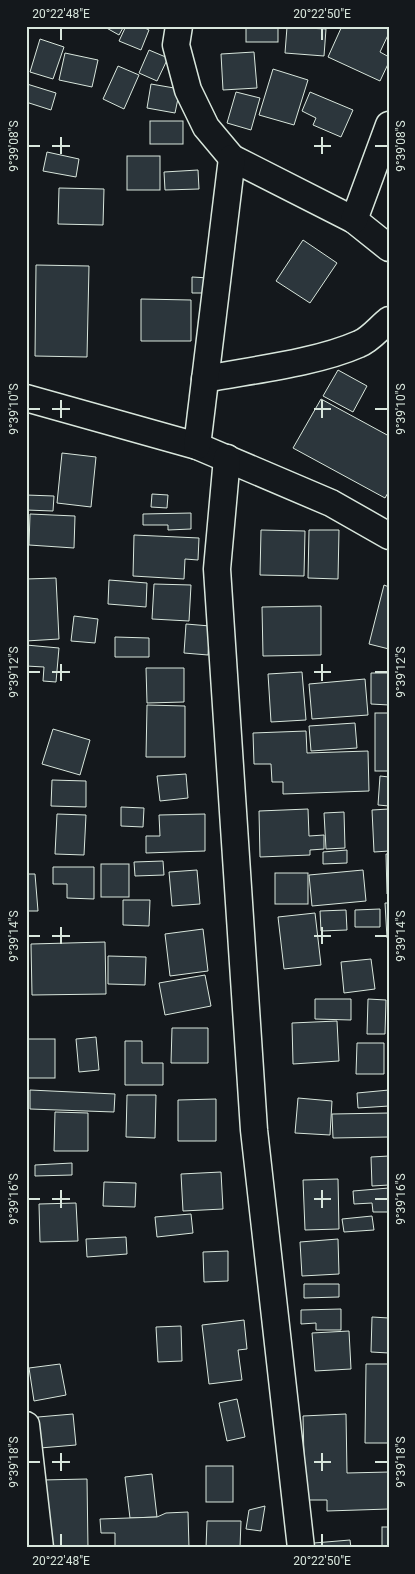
<svg xmlns="http://www.w3.org/2000/svg" width="415" height="1574" font-family="Roboto,sans-serif">
	<rect width="100%" height="100%" fill="#14181c"/>
	<g fill="#2c363c" stroke="#d8e6dc">
		<path d="M103 26H124L119 35Z"/>
		<path d="M126 26H141L149 30 141 50 119 41Z"/>
		<rect x="246" y="26" width="32" height="16"/>
		<path d="M342 26 389 27V33L380 52 389 57V62L380 81 328 57Z"/>
		<path d="M287 27 326 29 324 56 285 53Z"/>
		<path d="M40 39 64 47 53 79 30 72Z"/>
		<path d="M149 50 168 58 157 81 139 73Z"/>
		<path d="M254 52 257 88 223 90 221 54Z"/>
		<path d="M65 53 98 60 92 87 59 80Z"/>
		<path d="M118 66 139 75 124 109 103 99Z"/>
		<path d="M273 69 308 80 294 125 259 115Z"/>
		<path d="M27 84 56 93 51 110 26 102Z"/>
		<path d="M151 84 180 89 175 113 147 108Z"/>
		<path d="M236 92 260 98 251 130 227 123Z"/>
		<path d="M310 92 353 110 341 137 313 125 316 118 302 111Z"/>
		<rect x="150" y="121" width="33" height="23"/>
		<path d="M47 152 79 159 76 177 43 171Z"/>
		<rect x="127" y="156" width="33" height="34"/>
		<path d="M198 170 199 189 165 190 164 172Z"/>
		<path d="M59 188 104 189 103 225 58 224Z"/>
		<path d="M303 240 337 263 310 303 276 281Z"/>
		<path d="M36 265 89 266 87 357 35 356Z"/>
		<path d="M192 277 209 278 208 293H192Z"/>
		<path d="M141 299 191 300V341H141Z"/>
		<path d="M338 370 367 386 353 412 323 396Z"/>
		<path d="M321 399 389 436V491L385 498 293 448Z"/>
		<path d="M62 453 96 457 91 507 57 503Z"/>
		<path d="M152 494 168 495 167 508 151 507Z"/>
		<path d="M26 495 54 496 53 511 26 510Z"/>
		<path d="M191 513V529L168 530V525H143V514Z"/>
		<path d="M30 514 75 516 74 548 29 545Z"/>
		<path d="M261 530 305 531 304 576 260 575Z"/>
		<path d="M309 530H339L338 579 308 578Z"/>
		<path d="M134 535 199 538 198 560 185 559 184 579 133 576Z"/>
		<path d="M56 578 59 639 26 641V579Z"/>
		<path d="M109 580 147 583 146 607 108 604Z"/>
		<path d="M154 584 191 585 189 621 152 619Z"/>
		<path d="M384 585 389 587V649L369 644Z"/>
		<path d="M321 606V655L263 656 262 607Z"/>
		<path d="M74 616 98 619 95 643 71 641Z"/>
		<path d="M186 624 210 626 208 655 184 653Z"/>
		<path d="M115 637 149 638V657H115Z"/>
		<path d="M26 645 59 648 56 682 43 681 44 667 26 666Z"/>
		<path d="M146 668H184V702L147 703Z"/>
		<path d="M302 672 306 720 271 722 268 674Z"/>
		<path d="M371 673H389V705L371 704Z"/>
		<path d="M365 679 368 715 312 719 309 684Z"/>
		<path d="M147 705 185 706V757H146Z"/>
		<rect x="375" y="713" width="14" height="58"/>
		<path d="M355 723 357 748 311 751 309 726Z"/>
		<path d="M53 729 90 740 80 775 42 764Z"/>
		<path d="M306 731 307 753 368 751 369 791 283 794V782H272L271 764H254L253 733Z"/>
		<path d="M186 774 188 798 160 801 157 776Z"/>
		<path d="M380 776 389 777V806L378 805Z"/>
		<path d="M52 780 86 781V807L51 806Z"/>
		<path d="M121 807 144 808 143 827 121 826Z"/>
		<path d="M308 809 309 836 324 835V849L310 850V855L260 857 259 811Z"/>
		<path d="M389 809V851L374 852 372 810Z"/>
		<path d="M344 812 345 848 326 849 324 813Z"/>
		<path d="M57 814 86 815 84 855 55 854Z"/>
		<path d="M205 814V851L146 853V836H160L159 815Z"/>
		<path d="M347 850V863L323 864V852Z"/>
		<path d="M386 854H389V893L387 894Z"/>
		<path d="M163 861 164 875 135 876 134 862Z"/>
		<rect x="101" y="864" width="28" height="33"/>
		<path d="M53 867H94V899L67 898V884H53Z"/>
		<path d="M197 870 200 904 172 906 169 872Z"/>
		<path d="M363 870 366 901 312 906 309 875Z"/>
		<rect x="275" y="873" width="33" height="31"/>
		<path d="M26 874H35L38 911H26Z"/>
		<path d="M123 900H150L149 926 123 925Z"/>
		<path d="M385 903H389V938H387Z"/>
		<path d="M380 909V927H355V910Z"/>
		<path d="M346 910 347 930 321 931 320 911Z"/>
		<path d="M315 913 321 965 284 969 278 917Z"/>
		<path d="M203 929 208 971 170 976 165 934Z"/>
		<path d="M105 942 106 994 32 995 31 944Z"/>
		<path d="M108 956 146 957 145 985 108 984Z"/>
		<path d="M371 959 375 989 344 993 341 962Z"/>
		<path d="M205 975 211 1006 165 1015 159 983Z"/>
		<path d="M315 999H351V1020L315 1019Z"/>
		<path d="M368 999 386 1000 385 1034H367Z"/>
		<path d="M337 1021 339 1061 293 1064 292 1023Z"/>
		<path d="M172 1028H208V1063H171Z"/>
		<path d="M96 1037 99 1070 79 1072 76 1039Z"/>
		<rect x="26" y="1039" width="29" height="39"/>
		<path d="M125 1041H142V1063H163V1085H125Z"/>
		<path d="M357 1043H384V1074H356Z"/>
		<path d="M30 1090 115 1094 114 1112 30 1109Z"/>
		<path d="M389 1090V1106L358 1108 357 1093Z"/>
		<path d="M127 1095H156L155 1138 126 1137Z"/>
		<path d="M298 1098 332 1101 330 1135 295 1133Z"/>
		<path d="M216 1099V1141H178V1100Z"/>
		<path d="M55 1112 88 1113V1151H54Z"/>
		<path d="M389 1113V1137L333 1138 332 1114Z"/>
		<path d="M389 1156V1185L372 1186 371 1157Z"/>
		<path d="M72 1163V1175L35 1176V1165Z"/>
		<path d="M221 1172 223 1209 183 1211 181 1174Z"/>
		<path d="M338 1179 339 1229 305 1230 303 1180Z"/>
		<path d="M104 1182 136 1183 135 1207 103 1206Z"/>
		<path d="M389 1188V1212H373L372 1203 354 1204 353 1191Z"/>
		<path d="M76 1203 78 1241 40 1242 39 1204Z"/>
		<path d="M191 1214 193 1233 157 1237 155 1217Z"/>
		<path d="M372 1216 374 1230 344 1232 342 1219Z"/>
		<path d="M126 1237 127 1254 87 1257 86 1239Z"/>
		<path d="M338 1239 339 1274 302 1276 300 1242Z"/>
		<path d="M228 1251V1281L204 1282 203 1252Z"/>
		<path d="M304 1284H339V1297L304 1298Z"/>
		<path d="M341 1309V1330H316V1323L301 1324V1310Z"/>
		<path d="M372 1317 389 1318V1353L371 1352Z"/>
		<path d="M244 1320 247 1349 238 1350 242 1380 209 1384 202 1325Z"/>
		<path d="M181 1326 182 1361 158 1362 156 1327Z"/>
		<path d="M349 1331 351 1369 315 1371 312 1333Z"/>
		<path d="M60 1364 66 1395 34 1401 29 1368Z"/>
		<path d="M366 1364H389V1443H365Z"/>
		<path d="M237 1399 245 1437 227 1441 219 1403Z"/>
		<path d="M73 1414 76 1445 40 1448 38 1417Z"/>
		<path d="M346 1414 347 1473 389 1472V1509L327 1511V1500H305L303 1416Z"/>
		<rect x="206" y="1466" width="27" height="36"/>
		<path d="M152 1474 157 1517 130 1518 125 1477Z"/>
		<path d="M87 1479 88 1548H42V1480Z"/>
		<path d="M265 1506 261 1531 246 1529 249 1510Z"/>
		<path d="M188 1512 189 1548H115V1533H101L100 1519 157 1517 166 1513Z"/>
		<path d="M207 1521H241L240 1548H206Z"/>
		<rect x="382" y="1527" width="7" height="21"/>
		<path d="M350 1540 351 1548H314V1543Z"/>
	</g>
	<g fill="none" stroke-linecap="round" stroke-linejoin="round">
		<g stroke="#d8e6dc" stroke-width="29">
			<g id="street">
				<path d="M179 26 176 45 188 90 206 127 232 158 354 220 389 248"/>
				<path d="M354 220 389 125"/>
				<path d="M205 379C252 370 316 363 359 344 370 340 380 327 389 320"/>
				<path d="M26 398 197 446 331 503 389 536"/>
				<path d="M197 446 232 158"/>
				<path d="M227 458 217 569 254 1130 301 1548"/>
				<path d="M26 1425 40 1548"/>
			</g>
		</g>
		<use href="#street" stroke="#14181c" stroke-width="26"/>
	</g>
	<path fill="none" stroke="#d8e6dc" stroke-width="2" d="M61 28V40M322 28V40M61 137V154M322 137V154M28 146H40M52 146H70M314 146H331M375 146H388M61 400V418M322 400V418M28 409H40M52 409H70M314 409H331M375 409H388M61 664V681M322 664V681M28 672H40M52 672H70M314 672H331M375 672H388M61 927V944M322 927V944M28 936H40M52 936H70M314 936H331M375 936H388M61 1190V1208M322 1190V1208M28 1199H40M52 1199H70M314 1199H331M375 1199H388M61 1453V1471M322 1453V1471M28 1462H40M52 1462H70M314 1462H331M375 1462H388M61 1534V1546M322 1534V1546"/>
	<rect width="415" height="1574" fill="none" stroke="#14181c" stroke-width="55"/>
	<rect x="28" y="28" width="360" height="1518" fill="none" stroke="#d8e6dc" stroke-width="2"/>
	<g font-size="12" text-anchor="middle" fill="#d8e6dc">
		<text x="61" y="18">20°22'48"E</text>
		<text x="322" y="18">20°22'50"E</text>
		<text transform="translate(14 146) rotate(-90)" y="4">9°39'08"S</text>
		<text transform="translate(401 146) rotate(-90)" y="4">9°39'08"S</text>
		<text transform="translate(14 409) rotate(-90)" y="4">9°39'10"S</text>
		<text transform="translate(401 409) rotate(-90)" y="4">9°39'10"S</text>
		<text transform="translate(14 672) rotate(-90)" y="4">9°39'12"S</text>
		<text transform="translate(401 672) rotate(-90)" y="4">9°39'12"S</text>
		<text transform="translate(14 936) rotate(-90)" y="4">9°39'14"S</text>
		<text transform="translate(401 936) rotate(-90)" y="4">9°39'14"S</text>
		<text transform="translate(14 1199) rotate(-90)" y="4">9°39'16"S</text>
		<text transform="translate(401 1199) rotate(-90)" y="4">9°39'16"S</text>
		<text transform="translate(14 1462) rotate(-90)" y="4">9°39'18"S</text>
		<text transform="translate(401 1462) rotate(-90)" y="4">9°39'18"S</text>
		<text x="61" y="1565">20°22'48"E</text>
		<text x="322" y="1565">20°22'50"E</text>
	</g>
</svg>
